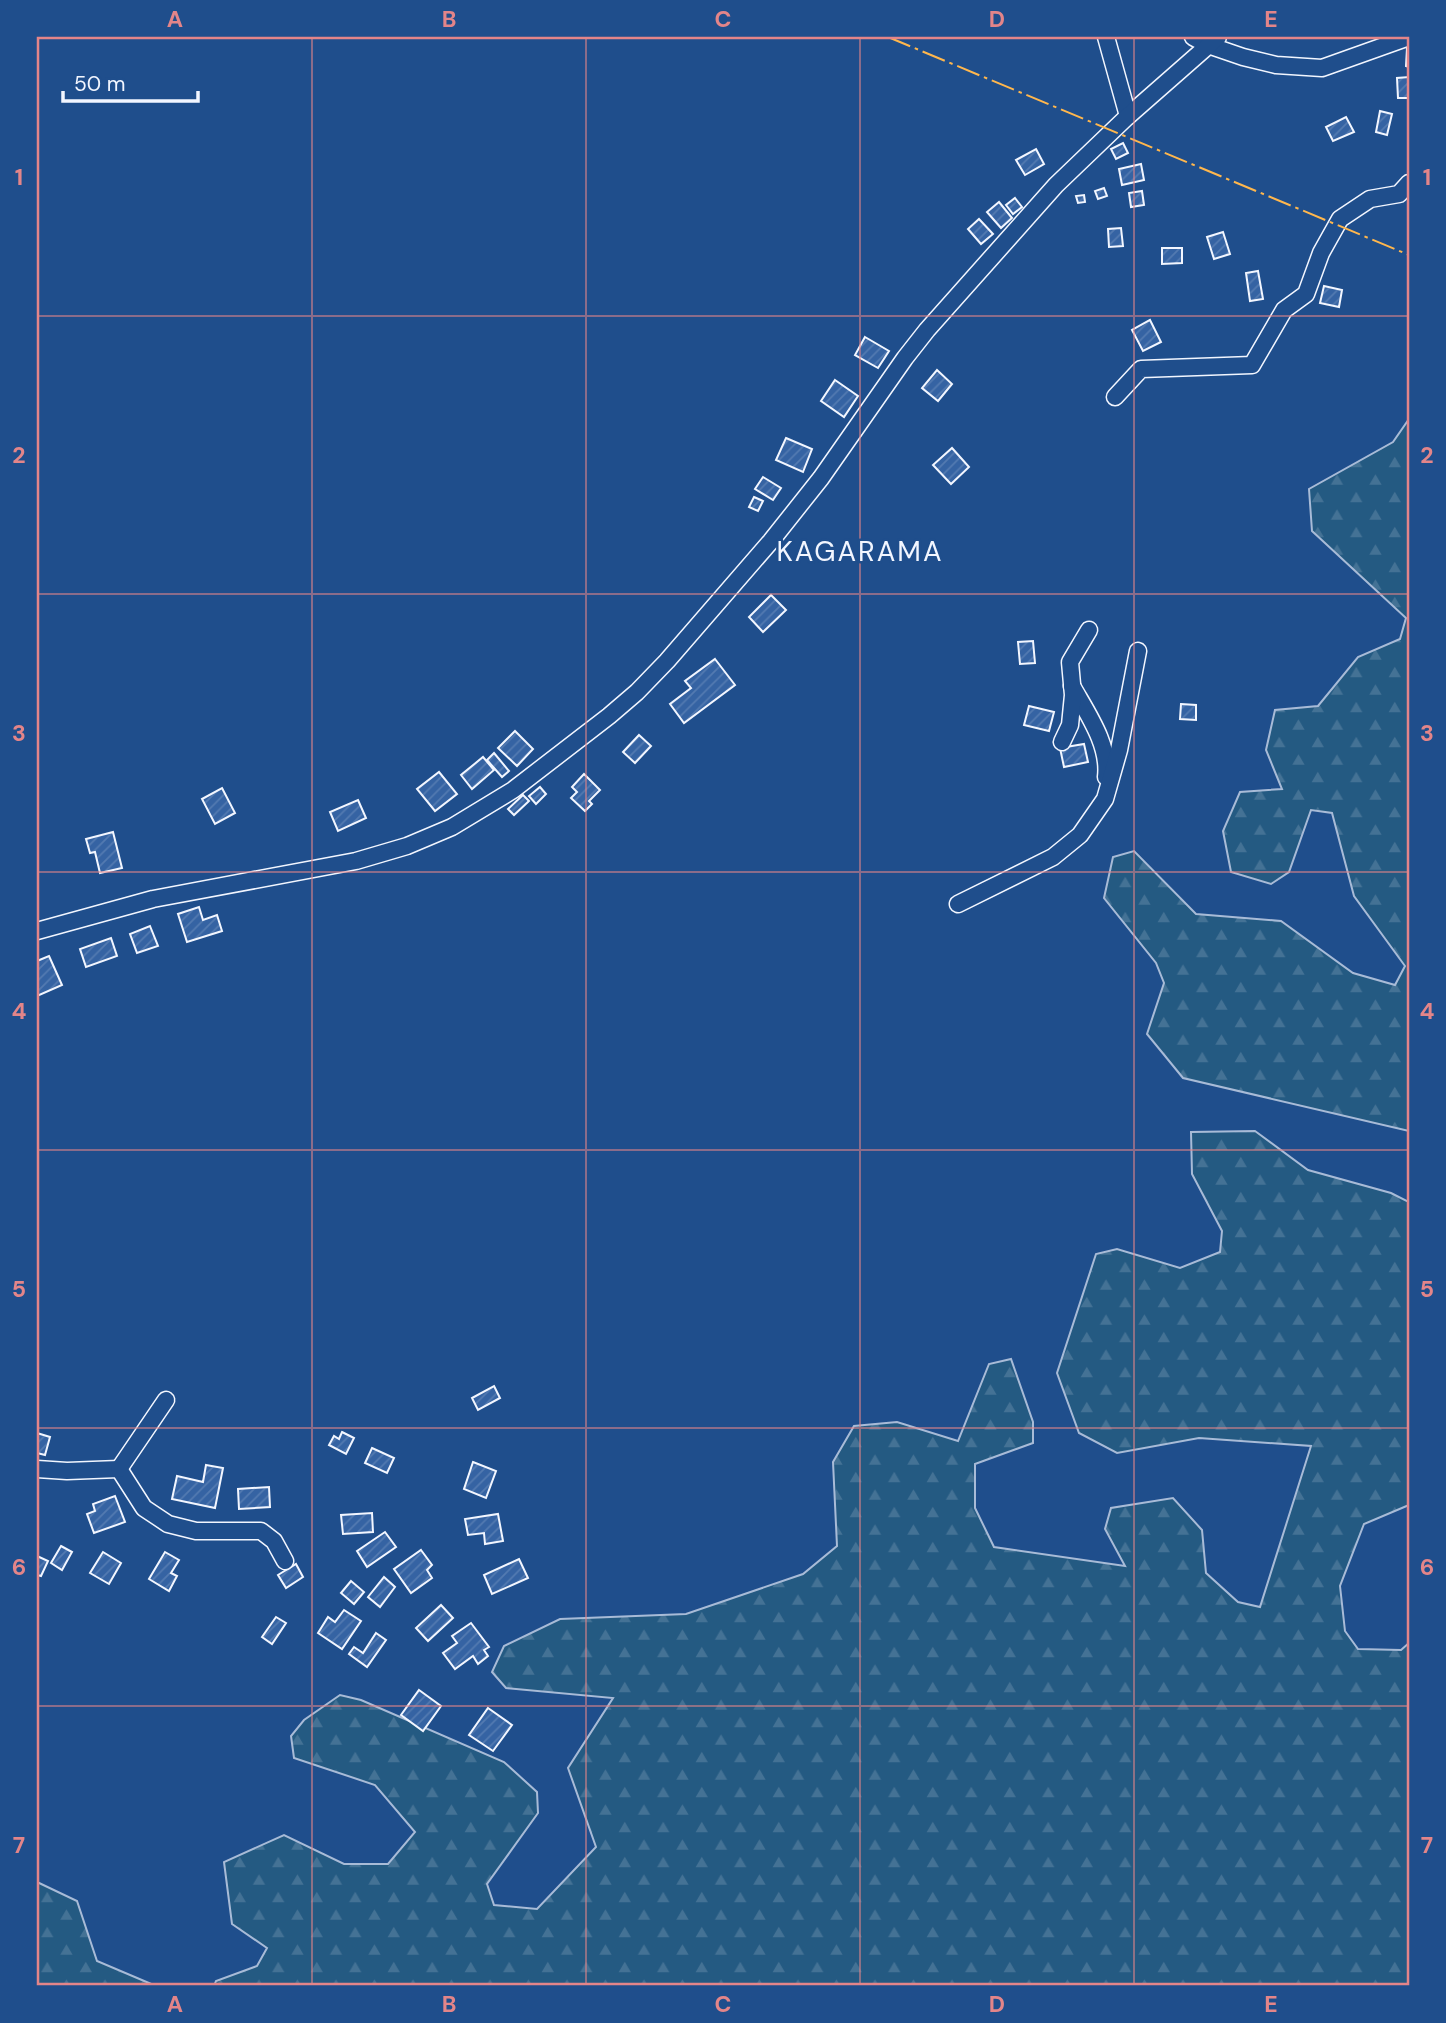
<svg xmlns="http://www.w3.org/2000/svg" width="1446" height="2023" font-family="'DM Sans',sans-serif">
	<defs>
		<pattern id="forest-firs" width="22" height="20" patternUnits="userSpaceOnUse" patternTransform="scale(1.75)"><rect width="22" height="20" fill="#245a82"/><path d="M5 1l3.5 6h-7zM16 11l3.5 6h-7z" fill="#447295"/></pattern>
		<pattern id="building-hatch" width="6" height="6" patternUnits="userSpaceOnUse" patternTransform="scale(1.75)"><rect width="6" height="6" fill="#3563a3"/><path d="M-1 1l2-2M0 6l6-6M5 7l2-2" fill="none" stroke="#537ab1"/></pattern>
	</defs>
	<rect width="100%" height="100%" fill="#1f4e8c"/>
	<g fill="url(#forest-firs)" stroke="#a8bbd7" stroke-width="2">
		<path d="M1409 419V1131L1183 1078 1147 1034 1164 983 1156 963 1104 898 1113 857 1134 851 1196 914 1281 921 1353 973 1395 985 1405 966 1354 896 1332 813 1311 810 1289 872 1271 884 1231 872 1223 831 1240 792 1282 789 1266 750 1275 710 1318 706 1358 657 1400 639 1406 618 1312 531 1309 489 1393 442Z"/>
		<path d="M1255 1131 1308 1170 1391 1193 1409 1202V1505L1364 1524 1340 1586 1345 1631 1358 1649 1401 1650 1409 1643V1986H214L216 1981 257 1966 267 1948 232 1924 224 1862 284 1835 344 1864H388L415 1832 375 1785 294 1758 291 1736 304 1720 340 1695 361 1700 504 1762 537 1792 538 1813 487 1884 494 1905 537 1909 596 1847 568 1768 613 1698 506 1688 492 1672 504 1646 560 1619 686 1614 803 1574 837 1546 833 1462 854 1426 897 1422 958 1441 989 1364 1011 1359 1033 1422V1443L975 1464V1508L994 1547 1125 1566 1105 1529 1111 1508 1173 1498 1202 1530 1206 1573 1238 1602 1260 1607 1311 1446 1199 1438 1117 1453 1079 1433 1057 1373 1096 1254 1117 1249 1180 1268 1220 1252 1222 1231 1192 1174 1191 1132Z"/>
		<path d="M37 1882 77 1901 97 1961 156 1986H37Z"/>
	</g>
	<g fill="url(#building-hatch)" stroke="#f2f6ff" stroke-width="2">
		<path d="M1407 48H1409V67L1406 66Z"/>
		<path d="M1409 77V98H1398L1397 78Z"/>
		<path d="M1380 111 1392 114 1387 135 1376 132Z"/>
		<path d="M1346 117 1354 132 1333 141 1326 127Z"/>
		<path d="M1123 143 1128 153 1116 159 1111 149Z"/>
		<path d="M1036 149 1044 164 1025 175 1016 160Z"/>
		<path d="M1141 164 1144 180 1122 185 1119 169Z"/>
		<path d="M1104 188 1107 196 1098 199 1095 191Z"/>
		<path d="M1142 191 1144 205 1131 207 1129 193Z"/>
		<path d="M1084 195 1085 202 1078 203 1076 196Z"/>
		<path d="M1015 198 1022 207 1013 214 1006 205Z"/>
		<path d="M999 202 1012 218 1001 228 987 212Z"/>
		<path d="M979 219 993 234 981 244 968 229Z"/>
		<path d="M1121 228 1123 246 1109 247 1108 229Z"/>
		<path d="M1223 232 1230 254 1214 259 1207 237Z"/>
		<path d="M1162 248H1182V263L1162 264Z"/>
		<path d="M1258 271 1263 299 1250 301 1246 273Z"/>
		<path d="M1324 286 1342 290 1339 307 1320 303Z"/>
		<path d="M1150 320 1161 342 1143 351 1132 330Z"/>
		<path d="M865 337 889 351 878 368 855 355Z"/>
		<path d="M937 370 952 384 938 401 922 388Z"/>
		<path d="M835 380 858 396 844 417 821 401Z"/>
		<path d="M786 438 812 449 803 472 776 460Z"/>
		<path d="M952 448 969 467 951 484 933 465Z"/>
		<path d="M763 477 781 488 773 500 755 489Z"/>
		<path d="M754 497 763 501 758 511 749 507Z"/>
		<path d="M771 595 786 610 763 632 749 617Z"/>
		<path d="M1033 641 1035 663 1020 664 1018 642Z"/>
		<path d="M715 659 735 685 684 723 670 704 691 688 685 681Z"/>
		<path d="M1181 704 1196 705V720L1180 719Z"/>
		<path d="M1029 706 1054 712 1049 731 1024 725Z"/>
		<path d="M515 731 533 749 517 766 498 748Z"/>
		<path d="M639 735 651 746 635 763 623 752Z"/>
		<path d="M1084 744 1088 762 1064 767 1060 748Z"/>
		<path d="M494 753 509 771 502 777 487 760Z"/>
		<path d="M483 757 494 770 472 789 461 775Z"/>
		<path d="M439 772 457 794 435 811 417 789Z"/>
		<path d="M584 774 600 790 589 801 592 804 585 811 571 798 577 792 572 787Z"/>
		<path d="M540 787 546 794 536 804 529 796Z"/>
		<path d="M222 788 235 813 215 824 202 799Z"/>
		<path d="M523 795 529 801 514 815 508 809Z"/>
		<path d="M358 800 366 818 338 831 330 812Z"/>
		<path d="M113 832 122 868 100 873 95 852 90 853 86 839Z"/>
		<path d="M199 907 203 920 217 915 222 931 187 942 178 914Z"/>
		<path d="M150 926 158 946 137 953 130 934Z"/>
		<path d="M111 938 117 956 86 967 80 949Z"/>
		<path d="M49 956 62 985 37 996V961Z"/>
		<path d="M494 1386 500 1398 478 1410 472 1398Z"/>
		<path d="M342 1432 354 1438 346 1454 329 1445 334 1436 339 1439Z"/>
		<path d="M37 1433 50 1437 45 1455 37 1453Z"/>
		<path d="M372 1448 394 1458 387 1473 365 1463Z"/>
		<path d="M473 1462 496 1471 486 1498 464 1489Z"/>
		<path d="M206 1465 223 1468 215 1508 172 1499 177 1476 203 1482Z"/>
		<path d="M269 1487 270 1507 239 1509 238 1489Z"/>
		<path d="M115 1496 125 1522 94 1533 87 1514 95 1511 93 1504Z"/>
		<path d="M372 1513 373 1532 343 1534 341 1515Z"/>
		<path d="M498 1514 503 1541 485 1544 484 1533 468 1535 465 1519Z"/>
		<path d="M385 1532 396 1547 367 1567 357 1551Z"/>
		<path d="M61 1546 72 1552 62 1570 51 1563Z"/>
		<path d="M421 1550 432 1565 427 1570 432 1578 411 1593 394 1569Z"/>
		<path d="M103 1552 121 1563 109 1584 90 1573Z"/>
		<path d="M165 1552 179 1560 171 1573 177 1576 169 1591 149 1579Z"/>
		<path d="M37 1556 48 1561 41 1576 37 1575Z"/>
		<path d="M519 1559 528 1578 492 1594 484 1575Z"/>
		<path d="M296 1564 303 1577 286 1588 278 1575Z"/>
		<path d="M384 1577 395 1587 380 1607 368 1597Z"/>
		<path d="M351 1581 364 1592 354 1604 341 1593Z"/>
		<path d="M441 1605 453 1618 428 1641 416 1628Z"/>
		<path d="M344 1610 361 1621 342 1649 318 1633 328 1617 335 1622Z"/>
		<path d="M276 1617 286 1623 272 1644 262 1637Z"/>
		<path d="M471 1623 489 1647 484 1650 488 1656 478 1664 473 1656 455 1669 443 1653 457 1643 452 1636Z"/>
		<path d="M376 1633 386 1640 367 1667 349 1654 354 1647 363 1653Z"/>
		<path d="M419 1690 441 1706 423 1731 401 1715Z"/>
		<path d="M488 1708 512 1725 493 1751 469 1735Z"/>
	</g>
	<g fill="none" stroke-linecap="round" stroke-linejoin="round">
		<g stroke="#f2f6ff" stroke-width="19">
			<g id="street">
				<path d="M1106 37 1128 116"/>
				<path d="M1193 37 1208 45 1243 57 1276 65 1322 68 1409 37"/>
				<path d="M1115 397 1141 369 1252 365 1284 310 1306 294 1321 253 1340 219 1370 199 1399 194 1409 183"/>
				<path d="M1072 686C1087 713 1110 745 1106 777"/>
				<path d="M1062 742 1070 725 1073 695 1070 662 1089 630"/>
				<path d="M958 904 1053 857 1080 835 1105 799 1119 750 1138 651"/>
				<path d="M37 931 153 899 356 861 407 846 452 827 513 790 609 716 637 692 667 661 771 541 821 478 905 358 927 330 1056 185 1128 116 1218 37"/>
				<path d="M37 1469 67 1471 119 1469 144 1508 168 1524 196 1531H261L274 1541 285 1561"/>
				<path d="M119 1469 166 1400"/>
			</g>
		</g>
		<use href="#street" stroke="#1f4e8c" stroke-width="16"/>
		<path stroke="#ffb74d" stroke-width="2" stroke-dasharray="24 5 3.5 5" stroke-linecap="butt" d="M888 37 1409 255"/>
	</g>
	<path fill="none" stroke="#e38589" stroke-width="2" stroke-opacity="0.55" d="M312 37V1986M586 37V1986M860 37V1986M1134 37V1986M37 316H1409M37 594H1409M37 872H1409M37 1150H1409M37 1428H1409M37 1706H1409"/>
	<g text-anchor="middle" stroke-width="5" stroke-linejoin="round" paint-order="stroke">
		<g font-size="28" letter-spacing="2" fill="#f2f6ff" stroke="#1f4e8c">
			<text x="860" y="561">KAGARAMA</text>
		</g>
	</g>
	<rect width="1446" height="2023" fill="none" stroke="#1f4e8c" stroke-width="77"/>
	<path d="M63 91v10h135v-10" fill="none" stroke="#f2f6ff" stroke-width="3.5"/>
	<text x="74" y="91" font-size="21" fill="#f2f6ff" stroke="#1f4e8c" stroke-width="5" paint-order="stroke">50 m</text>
	<rect x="38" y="38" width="1370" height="1946" fill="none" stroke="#e38589" stroke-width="2.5"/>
	<g font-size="23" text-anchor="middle" font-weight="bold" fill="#e38589">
		<text x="175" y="27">A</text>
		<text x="449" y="27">B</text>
		<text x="723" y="27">C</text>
		<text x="997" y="27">D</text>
		<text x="1271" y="27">E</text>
		<text x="19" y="185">1</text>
		<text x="1427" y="185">1</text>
		<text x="19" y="463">2</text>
		<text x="1427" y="463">2</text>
		<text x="19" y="741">3</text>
		<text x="1427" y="741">3</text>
		<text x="19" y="1019">4</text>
		<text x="1427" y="1019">4</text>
		<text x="19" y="1297">5</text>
		<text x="1427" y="1297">5</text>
		<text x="19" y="1575">6</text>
		<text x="1427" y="1575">6</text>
		<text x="19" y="1853">7</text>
		<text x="1427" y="1853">7</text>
		<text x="175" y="2012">A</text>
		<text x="449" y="2012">B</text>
		<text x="723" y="2012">C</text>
		<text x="997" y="2012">D</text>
		<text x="1271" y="2012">E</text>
	</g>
</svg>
